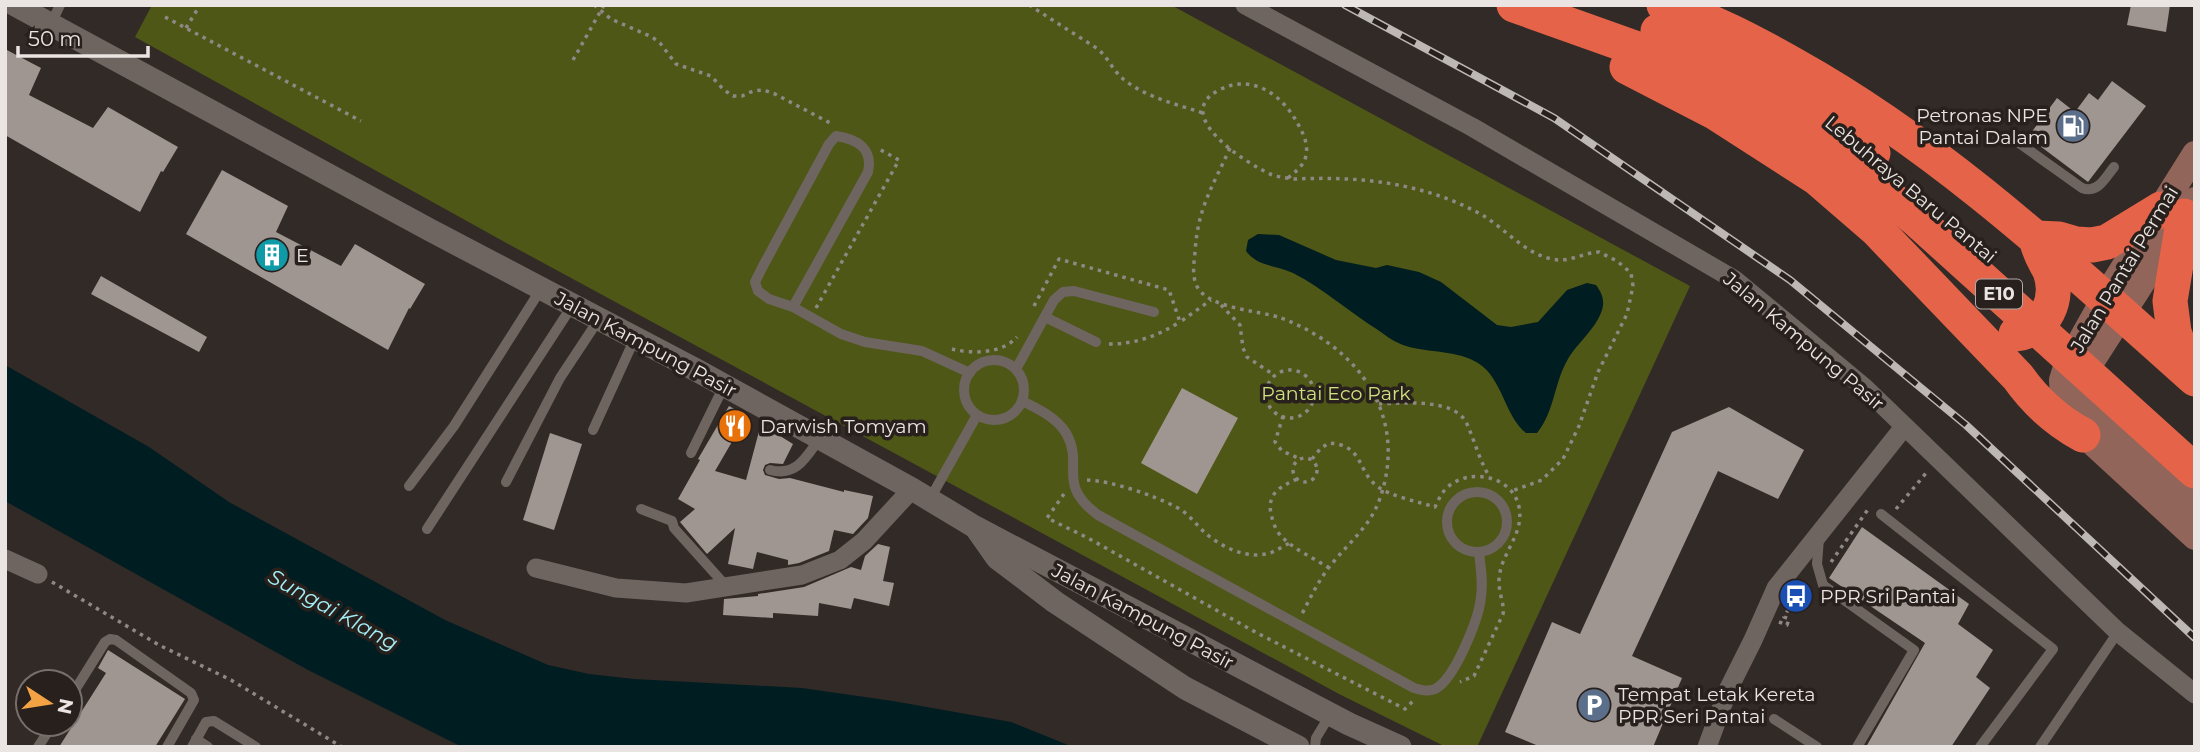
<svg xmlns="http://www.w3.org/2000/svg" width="2200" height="752" font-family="Montserrat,sans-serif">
	<rect width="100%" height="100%" fill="#322a26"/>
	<path fill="#4e5716" d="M152 5H1171L1690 286 1477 747H1446L1339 694 512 246 135 37Z"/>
	<g fill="#001d21">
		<path d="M1258 234 1279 235 1336 260 1376 268 1387 265 1419 272 1441 282 1497 325 1511 327 1538 322 1567 290 1587 283 1596 285C1602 293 1605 301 1602 310 1596 329 1578 342 1568 359 1554 382 1555 411 1537 433H1526C1504 415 1503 379 1478 363 1457 350 1429 353 1406 346 1396 343 1386 336 1378 330 1349 312 1323 288 1293 273 1276 265 1258 267 1246 251L1248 240Z"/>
		<path d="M5 365 149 447 229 502 445 620 548 665 589 674 634 679 802 688 893 701 1011 722 1073 747H462L308 670 5 501Z"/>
	</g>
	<g fill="#a09691">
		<path d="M2131 5H2170L2166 32 2127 25Z"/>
		<path d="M5 49 41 68 29 95 93 128 108 107 178 147 163 172 161 171 140 212 5 135Z"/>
		<path d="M2112 81 2146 106 2088 182 2028 137 2057 98 2075 112 2089 93 2098 100Z"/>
		<path d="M222 170 288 206 276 232 341 266 355 244 425 284 410 309 409 308 388 350 186 234Z"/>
		<path d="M101 276 207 337 199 352 91 294Z"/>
		<path d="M1182 388 1238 418 1197 494 1141 463Z"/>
		<path d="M729 406 747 416 715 471 746 480 761 424 793 444 783 464 770 463 765 465 763 470 765 475 779 479 790 478 844 492V490L873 496 868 518 853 534 834 530 829 551 799 563 788 565V560L757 552 753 569 728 564 735 528 707 554 680 522 695 509 678 499 700 460 698 459Z"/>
		<path d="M1729 407 1804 450 1778 499 1718 471 1632 656 1682 678 1653 747H1541L1505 732 1552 622 1580 634 1672 432Z"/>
		<path d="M550 433 582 444 554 530 523 520Z"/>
		<path d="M1862 527 1969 604 1958 624 1993 650 1976 677 1990 688 1951 747H1866L1925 643 1829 578Z"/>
		<path d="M878 544 890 547 883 581 894 583 889 606 854 598 851 609 819 603 818 616 773 613V618L723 615 724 599 758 596V594L804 587 851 567 861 570 865 556Z"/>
		<path d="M108 650 185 699 155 747H59L106 673 98 668Z"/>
	</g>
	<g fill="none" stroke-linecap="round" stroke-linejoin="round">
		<g stroke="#8f8885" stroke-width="3.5" stroke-dasharray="3.5 5" stroke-linecap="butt">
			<path d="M231 5H245"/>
			<path d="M594 5 611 19 652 37 660 43 676 64 711 76 724 90 733 96H742L753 91 764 90 775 94 832 124"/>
			<path d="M1029 5 1098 49C1108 58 1113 70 1122 78 1144 97 1176 104 1203 113"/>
			<path d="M165 17 361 121"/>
			<path d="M186 28 200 5"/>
			<path d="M573 60 604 5"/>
			<path d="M1230 148C1212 188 1198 207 1195 252 1194 263 1192 274 1196 284 1205 309 1259 310 1281 318 1359 347 1410 417 1379 501 1370 525 1352 540 1335 560 1321 576 1312 594 1302 614"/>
			<path d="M1288 178C1295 172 1302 167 1305 159 1309 148 1305 137 1300 128 1285 97 1254 72 1219 90 1170 115 1246 163 1270 174 1278 177 1286 178 1295 179 1361 176 1426 183 1484 216 1506 230 1526 254 1552 259 1569 263 1582 253 1599 252L1617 261 1631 273 1633 286 1627 314 1598 372 1579 426 1563 459 1542 480 1512 491"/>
			<path d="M1221 305 1240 325 1243 348 1247 357 1274 375"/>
			<path d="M1034 306 1059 259 1169 290 1180 322 1211 300"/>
			<path d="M816 308 899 160 879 149"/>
			<path d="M1109 344C1136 344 1157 336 1180 322"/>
			<path d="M952 349C972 354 1002 354 1017 337"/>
			<circle cx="1290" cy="394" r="24"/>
			<path d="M1379 404C1403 403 1456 398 1467 424 1475 442 1479 459 1489 476"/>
			<path d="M1283 416 1275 442 1282 451 1298 458"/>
			<circle cx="1305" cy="470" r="12"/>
			<path d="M1312 459 1321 448 1329 443C1364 445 1357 471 1377 486 1389 496 1419 502 1435 507 1439 499 1442 491 1450 485 1473 468 1513 477 1519 507 1524 532 1505 549 1500 572 1496 590 1505 602 1503 614L1474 676 1460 682"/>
			<path d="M1297 479C1280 487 1267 493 1271 514 1273 522 1276 532 1283 538 1295 550 1314 558 1329 568"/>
			<path d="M1087 480C1112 481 1153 495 1176 507 1188 513 1195 523 1204 532 1221 547 1247 560 1270 553 1276 551 1283 546 1290 543"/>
			<path d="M1064 494 1047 518 1088 538 1257 633 1405 709 1413 701"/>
			<path d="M1896 509 1927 472"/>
			<path d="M1831 562 1869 508"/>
			<path d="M52 582 159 645 231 680 342 747"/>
			<path d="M1779 622 1787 625 1789 619 1784 617 1796 596"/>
		</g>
		<g stroke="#6e6561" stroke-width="10">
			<path d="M51 24 60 5"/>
			<path d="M2012 138 2082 188C2098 194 2105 178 2114 167"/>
			<path d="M793 307 868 172C873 149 858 139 836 136L829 144 763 266 755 282 758 291 769 299 793 307 841 334 865 342 922 351 970 373"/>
			<path d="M1045 317 1096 342"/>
			<circle cx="994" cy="390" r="30"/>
			<path d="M1016 369 1054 300 1063 292 1074 291 1154 312"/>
			<path d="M1022 401C1038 409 1056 417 1066 433 1085 466 1055 483 1098 515L1414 688C1421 690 1428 692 1435 689 1455 679 1479 618 1481 597 1483 582 1481 568 1479 553"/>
			<path d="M593 430 635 338"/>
			<path d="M691 453 724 386"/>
			<path d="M770 470C797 477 806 457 820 438"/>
			<path d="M506 482 560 378 599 319"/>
			<path d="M409 486 454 426 541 289"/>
			<circle cx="1477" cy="522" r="30"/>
			<path d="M930 499 977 415"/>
			<path d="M641 509 672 521 674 528 727 587"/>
			<path d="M1881 514 2053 649 1980 747"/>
			<path d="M427 529 572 306"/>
			<path d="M1819 538 1817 564 1823 585 1914 650 1857 747"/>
			<path d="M70 698 105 642 110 639 116 640 191 693 194 700 167 747"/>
			<path d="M1774 719 1817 747"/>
			<path d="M196 739 208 747"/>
			<path d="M38 747 53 724"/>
			<path d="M192 747 206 722 214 721 256 747"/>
			<path d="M1315 747 1316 738 1330 715"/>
			<path d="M2040 747 2118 632"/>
		</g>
		<g stroke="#6e6561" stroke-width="19">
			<path d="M1245 5 1472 127 1735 280 1865 388 2118 632 2195 694"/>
			<path d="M5 559 38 574"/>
			<path d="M536 568 616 588 686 593 802 575 840 560 864 541 912 489"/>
			<path d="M1707 747 1728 690 1753 640 1776 588 1904 427"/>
		</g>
		<g stroke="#6e6561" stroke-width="23">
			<path d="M15 5 430 230 698 371 912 489 975 527 1349 724 1400 747"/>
			<path d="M978 531 997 558 1055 602 1185 688 1298 747"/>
		</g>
		<g stroke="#92655a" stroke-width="26">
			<path d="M2195 154 2104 299 2066 367 2062 380 2063 400 2071 423 2195 537"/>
			<path d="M2081 378 2083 395 2099 420 2195 506"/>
			<path d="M2072 382 2081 378 2195 200"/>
		</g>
		<g stroke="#e56449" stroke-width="35">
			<path d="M1514 5 1643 51 1741 93 1832 150 1917 220 2195 471"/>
			<path d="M1664 5C1710 19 1752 41 1794 65 1943 148 2068 266 2195 379"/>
			<path d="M1658 31C1739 63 1805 98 1873 153"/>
			<path d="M1627 67 1716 113 1817 178 1876 229 2018 377C2035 401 2057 421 2083 435"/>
			<path d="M2184 216 2170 301 2174 332 2189 373"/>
			<path d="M2036 238 2059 239 2076 244 2092 245 2107 242 2161 209"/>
			<path d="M2016 334C2046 330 2060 299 2050 271 2045 261 2039 253 2037 241"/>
		</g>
		<g stroke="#bdb8b4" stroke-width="8">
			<path id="rail" d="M1345 5 1554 118 1790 280 1966 425 2195 638"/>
		</g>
		<use href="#rail" stroke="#28201d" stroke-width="5" stroke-dasharray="16" stroke-linecap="butt"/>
	</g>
	<defs>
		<g id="fuel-disc" transform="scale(1.75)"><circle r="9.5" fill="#5c6f8a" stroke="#28201d"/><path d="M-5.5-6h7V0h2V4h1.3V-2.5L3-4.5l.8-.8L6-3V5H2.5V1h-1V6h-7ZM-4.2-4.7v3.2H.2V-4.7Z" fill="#fff"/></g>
		<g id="building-disc" transform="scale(1.75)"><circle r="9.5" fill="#0f9aa8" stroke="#28201d"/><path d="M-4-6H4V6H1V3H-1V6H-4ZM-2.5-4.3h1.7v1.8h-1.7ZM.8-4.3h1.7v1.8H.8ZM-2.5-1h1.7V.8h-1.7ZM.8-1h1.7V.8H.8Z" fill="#fff"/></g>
		<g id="restaurant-disc" transform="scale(1.75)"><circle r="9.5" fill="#e8710a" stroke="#28201d"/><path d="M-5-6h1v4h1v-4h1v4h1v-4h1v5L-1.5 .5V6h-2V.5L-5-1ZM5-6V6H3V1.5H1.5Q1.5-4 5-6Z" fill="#fff"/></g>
		<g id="bus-disc" transform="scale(1.75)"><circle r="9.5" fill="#1a4fb4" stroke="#28201d"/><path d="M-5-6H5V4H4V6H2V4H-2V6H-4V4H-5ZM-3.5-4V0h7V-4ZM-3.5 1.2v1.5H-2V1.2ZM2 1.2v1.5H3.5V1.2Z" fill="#fff"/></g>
		<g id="parking-disc" transform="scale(1.75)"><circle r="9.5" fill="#5c6f8a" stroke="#28201d"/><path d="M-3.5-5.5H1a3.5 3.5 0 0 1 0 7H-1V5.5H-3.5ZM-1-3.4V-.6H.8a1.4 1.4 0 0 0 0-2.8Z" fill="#fff"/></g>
	</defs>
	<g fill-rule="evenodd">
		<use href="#fuel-disc" x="2073" y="126"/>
		<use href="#building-disc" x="272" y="255"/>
		<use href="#restaurant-disc" x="735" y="426"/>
		<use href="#bus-disc" x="1796" y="596"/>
		<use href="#parking-disc" x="1594" y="705"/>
	</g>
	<g text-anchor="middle" stroke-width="7" stroke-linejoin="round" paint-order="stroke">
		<rect fill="#28201d" stroke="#b0aaa7" stroke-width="2" x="1976" y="279.5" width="46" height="29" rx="5"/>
		<g font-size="18" font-weight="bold" fill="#eae5e2">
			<text x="1999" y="300">E10</text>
		</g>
		<g font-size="19" fill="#eae5e2" stroke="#28201d" text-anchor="start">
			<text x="2048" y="122" text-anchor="end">Petronas NPE<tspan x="2048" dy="22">Pantai Dalam</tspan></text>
			<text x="296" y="262">E</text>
			<text x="760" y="433">Darwish Tomyam</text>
			<text x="1820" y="603">PPR Sri Pantai</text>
			<text x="1618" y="701">Tempat Letak Kereta<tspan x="1618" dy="22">PPR Seri Pantai</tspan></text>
		</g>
		<g font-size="19" fill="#eae5e2" stroke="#28201d">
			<text transform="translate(1911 189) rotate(40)" y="7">Lebuhraya Baru Pantai</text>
			<text transform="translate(2124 269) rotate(-59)" y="7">Jalan Pantai Permai</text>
			<text transform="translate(1804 341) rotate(40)" y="7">Jalan Kampung Pasir</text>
			<text transform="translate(646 344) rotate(28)" y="7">Jalan Kampung Pasir</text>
			<text transform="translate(1143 616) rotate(28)" y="7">Jalan Kampung Pasir</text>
		</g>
		<g font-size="19" fill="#cfe17e" stroke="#28201d">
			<text x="1336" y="400">Pantai Eco Park</text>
		</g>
		<g font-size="21" font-style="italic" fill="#a3eff7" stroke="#28201d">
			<text transform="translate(333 610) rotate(29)" y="7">Sungai Klang</text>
		</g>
	</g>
	<rect width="2200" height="752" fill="none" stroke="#eae5e2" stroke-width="14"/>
	<g transform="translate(49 703) rotate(102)"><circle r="33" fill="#28201d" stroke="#766f6c" stroke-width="2"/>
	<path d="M0-5L12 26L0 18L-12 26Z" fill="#f4a344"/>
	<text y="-10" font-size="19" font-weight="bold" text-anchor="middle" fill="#eae5e2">N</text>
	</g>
	<path d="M18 46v10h130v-10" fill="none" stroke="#eae5e2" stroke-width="3.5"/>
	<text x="28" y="46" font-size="21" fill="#eae5e2" stroke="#28201d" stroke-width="5" paint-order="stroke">50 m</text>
</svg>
